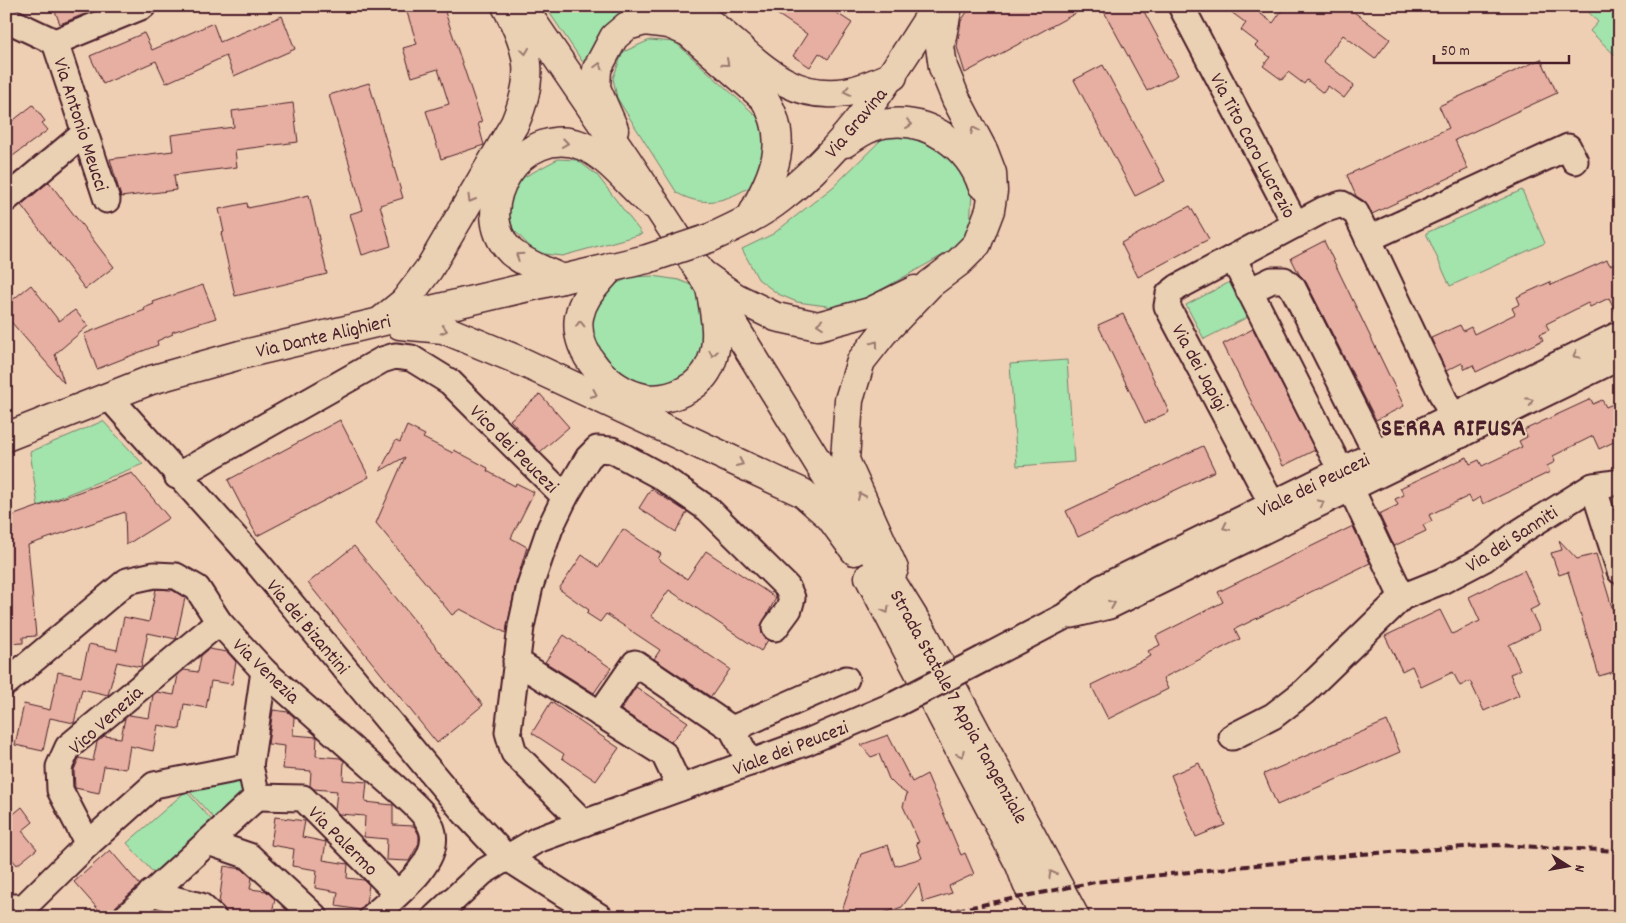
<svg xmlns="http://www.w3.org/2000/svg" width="1626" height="923" font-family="Dekko,sans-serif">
	<rect width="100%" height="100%" fill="#efcfb3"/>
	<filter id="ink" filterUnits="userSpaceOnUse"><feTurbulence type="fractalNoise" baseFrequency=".02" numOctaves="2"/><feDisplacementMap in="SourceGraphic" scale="10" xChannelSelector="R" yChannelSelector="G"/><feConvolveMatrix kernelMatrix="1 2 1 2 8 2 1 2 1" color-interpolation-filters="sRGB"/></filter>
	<g filter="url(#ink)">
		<g fill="#a3e3ac" stroke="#76816c">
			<path d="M545 6H641L652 7 653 12 587 65 582 61Z"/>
			<path d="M1583 6H1620V60L1590 31 1598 22Z"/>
			<path d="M650 40 675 42 761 120 769 143 758 182C731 199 707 210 677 193L617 98 613 78 623 52Z"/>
			<path d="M907 131 944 152 961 172 972 190 970 229 959 246 865 299 834 307 797 302 778 294 758 279 742 249 773 234 833 187 889 132Z"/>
			<path d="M558 159 577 160 597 175 642 234 562 256 536 253 513 229 508 210 514 188 524 177Z"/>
			<path d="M1522 190 1545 243 1450 286 1426 233Z"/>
			<path d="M653 276 679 280 698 288 708 321 705 365 660 389 611 375 586 320 602 290 631 277Z"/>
			<path d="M1232 281 1250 316 1204 339 1186 305Z"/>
			<path d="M1067 360 1074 462 1017 466 1010 364Z"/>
			<path d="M103 421 143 464 38 506 30 452Z"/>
			<path d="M238 778 243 782 249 793 218 823 188 790Z"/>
			<path d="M186 791 216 825 157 877 127 843Z"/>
		</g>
		<g fill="#e6afa1" stroke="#4a1f2b">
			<path d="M53 6H104L60 24Z"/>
			<path d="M405 6H443L482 122 478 123 484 145 441 159 426 111 449 104 438 69 412 77 403 48 417 44Z"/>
			<path d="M765 6H826L852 23 828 59 819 53 810 67 793 56 807 34Z"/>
			<path d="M971 6H1089L965 73 957 47 961 21Z"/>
			<path d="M1101 6H1141L1178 75 1147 91Z"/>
			<path d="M1223 6H1250L1273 23 1285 6H1346L1390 39 1375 59 1343 35 1323 61 1354 85 1344 98 1328 86 1323 93 1307 80 1304 84 1288 72 1282 80 1263 66 1270 57 1255 46 1258 43 1241 30 1246 23Z"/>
			<path d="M282 16 295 49 234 76 226 56 166 83 156 61 103 84 90 56 144 33 152 50 213 23 220 42Z"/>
			<path d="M1541 59 1557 93 1455 140 1468 169 1372 214 1364 201 1356 196 1347 175 1449 128 1439 106Z"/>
			<path d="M1103 65 1165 181 1135 196 1074 80Z"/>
			<path d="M369 83 403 198 380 205 391 246 362 255 350 214 363 210 329 95Z"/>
			<path d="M293 103 298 142 235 150 237 167 174 175 176 190 121 197 110 159 173 151 171 135 234 127 232 111Z"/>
			<path d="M33 105 45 121 42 123 48 130 6 161V126Z"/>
			<path d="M49 182 114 267 85 289 21 205Z"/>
			<path d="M309 195 327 274 235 296 221 233 224 232 219 209 247 203 248 208Z"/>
			<path d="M1190 206 1209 239 1138 277 1121 243Z"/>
			<path d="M1324 241 1404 406 1376 420 1306 282 1299 274 1291 258Z"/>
			<path d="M1607 260 1610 265 1620 261V320L1609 298 1590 307 1588 303 1546 324 1549 330 1540 334 1543 340 1476 372 1473 365 1465 369 1462 363 1446 371 1431 338 1460 325 1463 331 1471 327 1474 334 1515 314 1512 308 1520 304 1517 297 1550 282 1551 285Z"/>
			<path d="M31 285 59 321 75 310 88 326 55 354 64 383 6 316V305Z"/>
			<path d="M203 285 216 318 172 332 173 334 157 341 158 345 97 369 84 334 145 310 144 308 154 304 153 302Z"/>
			<path d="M1123 314 1169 412 1145 423 1098 325Z"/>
			<path d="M1253 329 1315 450 1283 466 1223 344Z"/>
			<path d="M540 394 569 427 540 452 510 420Z"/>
			<path d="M1591 399 1593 404 1602 400 1606 407 1620 401V439L1599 449 1593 436 1553 456 1555 462 1547 466 1550 472 1483 504 1480 497 1472 502 1469 496 1429 515 1432 521 1423 525 1426 531 1394 546 1379 514 1398 505 1395 499 1404 495 1400 488 1467 457 1470 464 1479 460 1482 466 1522 447 1519 441 1527 437 1524 430Z"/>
			<path d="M340 420 369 477 257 536 228 480Z"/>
			<path d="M407 426 425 435 423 438 453 453 454 450 488 468 487 471 515 486 516 483 534 492 511 538 527 547 516 583 506 633 460 609 452 615 376 523 405 457 380 471 396 440 400 442Z"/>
			<path d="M1203 446 1215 471 1078 537 1066 511Z"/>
			<path d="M132 473 169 518 126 545 125 512 28 545 36 636 23 637V643L6 644V518Z"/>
			<path d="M651 489 687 512 676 532 639 508Z"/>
			<path d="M1353 526 1370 563 1235 629 1240 639 1163 678 1168 689 1108 719 1091 685 1151 656 1148 651 1160 645 1156 636 1223 602 1218 592Z"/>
			<path d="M623 529 661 554 658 559 687 579 706 551 776 598 761 626 762 634 768 640 761 651 669 590 651 616 730 669 711 697 654 659 660 650 606 614 600 622 586 613 589 610 559 589 582 555 599 567Z"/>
			<path d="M1559 540 1577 559 1596 554 1620 634V670L1599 676 1568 572 1559 575 1551 553 1562 550Z"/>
			<path d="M354 546 483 705 437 743 308 583Z"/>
			<path d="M1524 570 1540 605 1530 610 1540 630 1509 645 1520 670 1510 674 1519 695 1484 711 1470 681 1460 686 1453 672 1421 687 1412 666 1402 671 1385 636 1440 610 1452 634 1480 621 1469 597Z"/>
			<path d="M156 589 172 590 185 598 176 639 148 633 141 667 117 662 108 695 82 689 74 723 50 718 43 751 15 745 24 704 50 710 58 672 81 677 89 644 117 650 124 617 149 622Z"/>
			<path d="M564 635 611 668 594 693 545 662Z"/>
			<path d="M209 649 227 652 236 662 232 684 211 681 206 708 184 704 180 729 158 725 153 751 130 746 126 769 104 766 99 793 75 788 74 770 79 758 93 761 97 742 104 736 121 738 125 718 129 715 149 718 153 695 157 692 174 695 178 675 184 670 198 672 201 656Z"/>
			<path d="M636 687 688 722 671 742 621 710Z"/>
			<path d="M551 702 619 748 596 781 562 758 564 754 532 733Z"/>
			<path d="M273 710 288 712 294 717 293 735 317 737 316 756 340 758 344 761 343 780 367 782 365 802 393 805V825L414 826 419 835V843L409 861 386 860 387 839 364 837 365 816 339 814 335 810 337 791 314 789 310 786 311 771 283 769 285 746 268 744Z"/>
			<path d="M1387 721 1400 752 1277 805 1264 774Z"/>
			<path d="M888 735 912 782 927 774 961 855 965 853 974 874 949 886 952 893 923 902 919 884 902 907 872 917H840L861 854 888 845 895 866 922 858 916 843 919 842 903 806 907 794 897 787 889 779 879 754 871 757 861 745Z"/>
			<path d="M1199 763 1225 825 1196 837 1171 775Z"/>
			<path d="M22 807 33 822 22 831 37 849 17 865 6 852V811L11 816Z"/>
			<path d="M275 817 305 821 302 837 326 842 323 860 348 864 347 878 364 880 369 885 366 903 360 910 336 906 338 892 315 888 317 870 292 866 294 849 271 845Z"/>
			<path d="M110 850 140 885 116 906 112 914 105 917 74 882Z"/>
			<path d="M224 866 242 869 252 878 250 889 266 891 275 899 271 917H227L226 912 219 903Z"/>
		</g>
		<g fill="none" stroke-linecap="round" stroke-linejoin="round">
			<g stroke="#4a1f2b" stroke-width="29">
				<g id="minor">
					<path d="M1181 6 1296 225"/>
					<path d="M6 19 55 42 107 200"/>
					<path d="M55 42 143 6"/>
					<path d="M6 199 85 133"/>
					<path d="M1368 239 1568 147 1575 161"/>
					<path d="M1233 258 1334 457"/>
					<path d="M1249 291 1272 280H1284L1293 288 1369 439"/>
					<path d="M109 397 255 560 464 812 506 857 600 917"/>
					<path d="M177 476 382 360 395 356 411 358 450 382 565 497 550 528 530 586 521 627 508 732 514 753 584 823"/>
					<path d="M1593 486 1620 571"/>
					<path d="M1351 489 1402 597"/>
					<path d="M565 497 588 458 597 449 612 450 660 476 708 509 787 587 792 598 789 609 775 628"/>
					<path d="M1272 504 1167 306 1169 294 1178 287 1323 210 1342 204 1356 213 1461 435"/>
					<path d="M1072 615 1109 606 1620 357"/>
					<path d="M983 659 1065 616 1101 588 1620 334"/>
					<path d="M516 661 664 754 680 788"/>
					<path d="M6 683 127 581 154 575 176 576 197 588 219 622 264 671 403 794C414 805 430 817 433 833 439 865 393 897 372 917"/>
					<path d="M600 714 635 663 732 729 750 763"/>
					<path d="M732 729 846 679"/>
					<path d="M1232 737 1273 716 1304 692 1402 597 1442 581 1484 559 1518 533 1593 486 1620 482"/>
					<path d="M257 797 303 798 397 893"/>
					<path d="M208 842 249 856 315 917"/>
					<path d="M88 844 60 790 59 767 68 747 219 622"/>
					<path d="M151 893 201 906 213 917"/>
					<path d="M6 907H24L88 844 154 785 250 766 264 671"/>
					<path d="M126 917 257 797 250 766"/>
					<path d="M435 917 483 872 537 840 807 742 896 704"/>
				</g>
			</g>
			<g stroke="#4a1f2b" stroke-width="31">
				<g id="major">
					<path d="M683 6C741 35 773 104 846 92 862 90 878 81 893 76"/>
					<path d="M614 129 596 88 597 69 614 37 627 26 645 21 669 24 688 32 764 98C792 142 772 176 751 217"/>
					<path d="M845 143C858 134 873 124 890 123 930 119 969 147 982 185"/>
					<path d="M710 238C734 227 760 215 780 199 847 148 892 76 936 6"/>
					<path d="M611 267C598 284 583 295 579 317 573 353 611 393 645 398 671 402 702 387 711 363 721 339 714 311 710 287"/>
					<path d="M701 273 735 297 776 317 818 326 870 312 915 290"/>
					<path d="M562 279C546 271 525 264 511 252 467 209 522 121 583 146 608 156 630 186 650 203"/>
					<path d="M382 320 404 302 429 269 515 123C535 76 530 51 506 6"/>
					<path d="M400 325 443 329 518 360 803 493 830 517 855 551"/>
					<path d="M6 437 151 380 240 355 647 259"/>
					<path d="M894 569 845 460 849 400 861 361 883 333 930 284 959 262 977 244 990 210 993 191 992 173 984 152 956 99 943 67 940 46 948 6"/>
				</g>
			</g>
			<g stroke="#4a1f2b" stroke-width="31">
				<g id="highway">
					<path d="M522 6 627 160 710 287 925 636 1075 917"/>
					<path d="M869 577 1020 865 1027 884 1046 917"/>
				</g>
			</g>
			<use href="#minor" stroke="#ebd1b3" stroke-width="25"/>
			<use href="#major" stroke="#ebd1b3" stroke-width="28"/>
			<use href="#highway" stroke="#ebd1b3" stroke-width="28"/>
			<path stroke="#4a1f2b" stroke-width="4" stroke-dasharray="8 4" stroke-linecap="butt" d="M922 917 1095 882 1361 854 1496 845 1620 851"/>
			<g stroke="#4a1f2b" stroke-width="29" stroke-linecap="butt">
				<path id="minor-bridge" d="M896 704 983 659"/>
			</g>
			<g stroke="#4a1f2b" stroke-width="31" stroke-linecap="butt">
				<path id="major-bridge" d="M647 259 710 238"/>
			</g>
			<use href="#minor-bridge" stroke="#ebd1b3" stroke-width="25"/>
			<use href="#major-bridge" stroke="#ebd1b3" stroke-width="28"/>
		</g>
		<defs><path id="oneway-chevron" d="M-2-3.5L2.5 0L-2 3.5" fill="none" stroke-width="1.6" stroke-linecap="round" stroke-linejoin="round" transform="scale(1.25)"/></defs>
		<g stroke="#9a786f">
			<use href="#oneway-chevron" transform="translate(525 51) rotate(82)"/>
			<use href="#oneway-chevron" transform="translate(726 63) rotate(41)"/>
			<use href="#oneway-chevron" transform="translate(599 66) rotate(-74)"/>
			<use href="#oneway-chevron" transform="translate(847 91) rotate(168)"/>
			<use href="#oneway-chevron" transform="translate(909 124) rotate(7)"/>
			<use href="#oneway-chevron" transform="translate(974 130) rotate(-116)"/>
			<use href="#oneway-chevron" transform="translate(565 143) rotate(8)"/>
			<use href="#oneway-chevron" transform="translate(471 199) rotate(120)"/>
			<use href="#oneway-chevron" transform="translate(519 256) rotate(-147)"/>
			<use href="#oneway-chevron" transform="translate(580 324) rotate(-91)"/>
			<use href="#oneway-chevron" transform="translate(820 324) rotate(176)"/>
			<use href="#oneway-chevron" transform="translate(444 330) rotate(15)"/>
			<use href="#oneway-chevron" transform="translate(875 344) rotate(-53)"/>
			<use href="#oneway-chevron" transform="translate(713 353) rotate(100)"/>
			<use href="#oneway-chevron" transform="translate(1576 355) rotate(154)"/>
			<use href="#oneway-chevron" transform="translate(594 394) rotate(24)"/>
			<use href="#oneway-chevron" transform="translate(1530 401) rotate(-26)"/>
			<use href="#oneway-chevron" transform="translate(740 463) rotate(25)"/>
			<use href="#oneway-chevron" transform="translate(861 496) rotate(-114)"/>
			<use href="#oneway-chevron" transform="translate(1321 503) rotate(-26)"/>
			<use href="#oneway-chevron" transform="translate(1226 527) rotate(154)"/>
			<use href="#oneway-chevron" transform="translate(1112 604) rotate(-22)"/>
			<use href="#oneway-chevron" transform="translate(886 610) rotate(62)"/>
			<use href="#oneway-chevron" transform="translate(961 754) rotate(62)"/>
			<use href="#oneway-chevron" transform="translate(1052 874) rotate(-119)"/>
		</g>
	</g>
	<g text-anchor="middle" stroke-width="4" stroke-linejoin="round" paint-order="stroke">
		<g font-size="20" fill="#4a1f2b" stroke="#ebd1b3">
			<text transform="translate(855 122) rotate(-50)" y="7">Via Gravina</text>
			<text transform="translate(82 124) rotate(72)" y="7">Via Antonio Meucci</text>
			<text transform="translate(1254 145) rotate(62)" y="7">Via Tito Caro Lucrezio</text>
			<text transform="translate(323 335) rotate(-13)" y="7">Via Dante Alighieri</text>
			<text transform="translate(1201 367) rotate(61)" y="7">Via dei Japigi</text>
			<text transform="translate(515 448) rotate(45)" y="7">Vico dei Peucezi</text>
			<text transform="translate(1313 484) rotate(-26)" y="7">Viale dei Peucezi</text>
			<text transform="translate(1511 538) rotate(-33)" y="7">Via dei Sanniti</text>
			<text transform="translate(309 626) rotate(50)" y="7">Via dei Bizantini</text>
			<text transform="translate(267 670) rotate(44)" y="7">Via Venezia</text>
			<text transform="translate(960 706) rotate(61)" y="7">Strada Statale 7 Appia Tangenziale</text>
			<text transform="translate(105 719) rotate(-42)" y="7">Vico Venezia</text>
			<text transform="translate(790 747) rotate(-21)" y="7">Viale dei Peucezi</text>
			<text transform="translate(344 840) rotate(45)" y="7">Via Palermo</text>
		</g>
		<g font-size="25" font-weight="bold" letter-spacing="1" fill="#4a1f2b" stroke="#ebd1b3">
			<text x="1454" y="435">SERRA RIFUSA</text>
		</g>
	</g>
	<rect width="1626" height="923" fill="none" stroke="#ebd1b3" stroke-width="25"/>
	<rect x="12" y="12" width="1601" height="898" fill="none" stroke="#4a1f2b" stroke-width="2" filter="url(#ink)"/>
	<g transform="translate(1568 866) rotate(101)" stroke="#ebd1b3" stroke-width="4" paint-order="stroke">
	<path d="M0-4L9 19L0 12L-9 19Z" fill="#4a1f2b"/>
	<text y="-8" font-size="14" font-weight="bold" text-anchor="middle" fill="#4a1f2b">N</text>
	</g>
	<path d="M1434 55v8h135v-8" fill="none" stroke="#4a1f2b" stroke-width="2.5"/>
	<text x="1441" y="55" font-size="15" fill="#4a1f2b" stroke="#ebd1b3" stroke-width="4" paint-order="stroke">50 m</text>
</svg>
